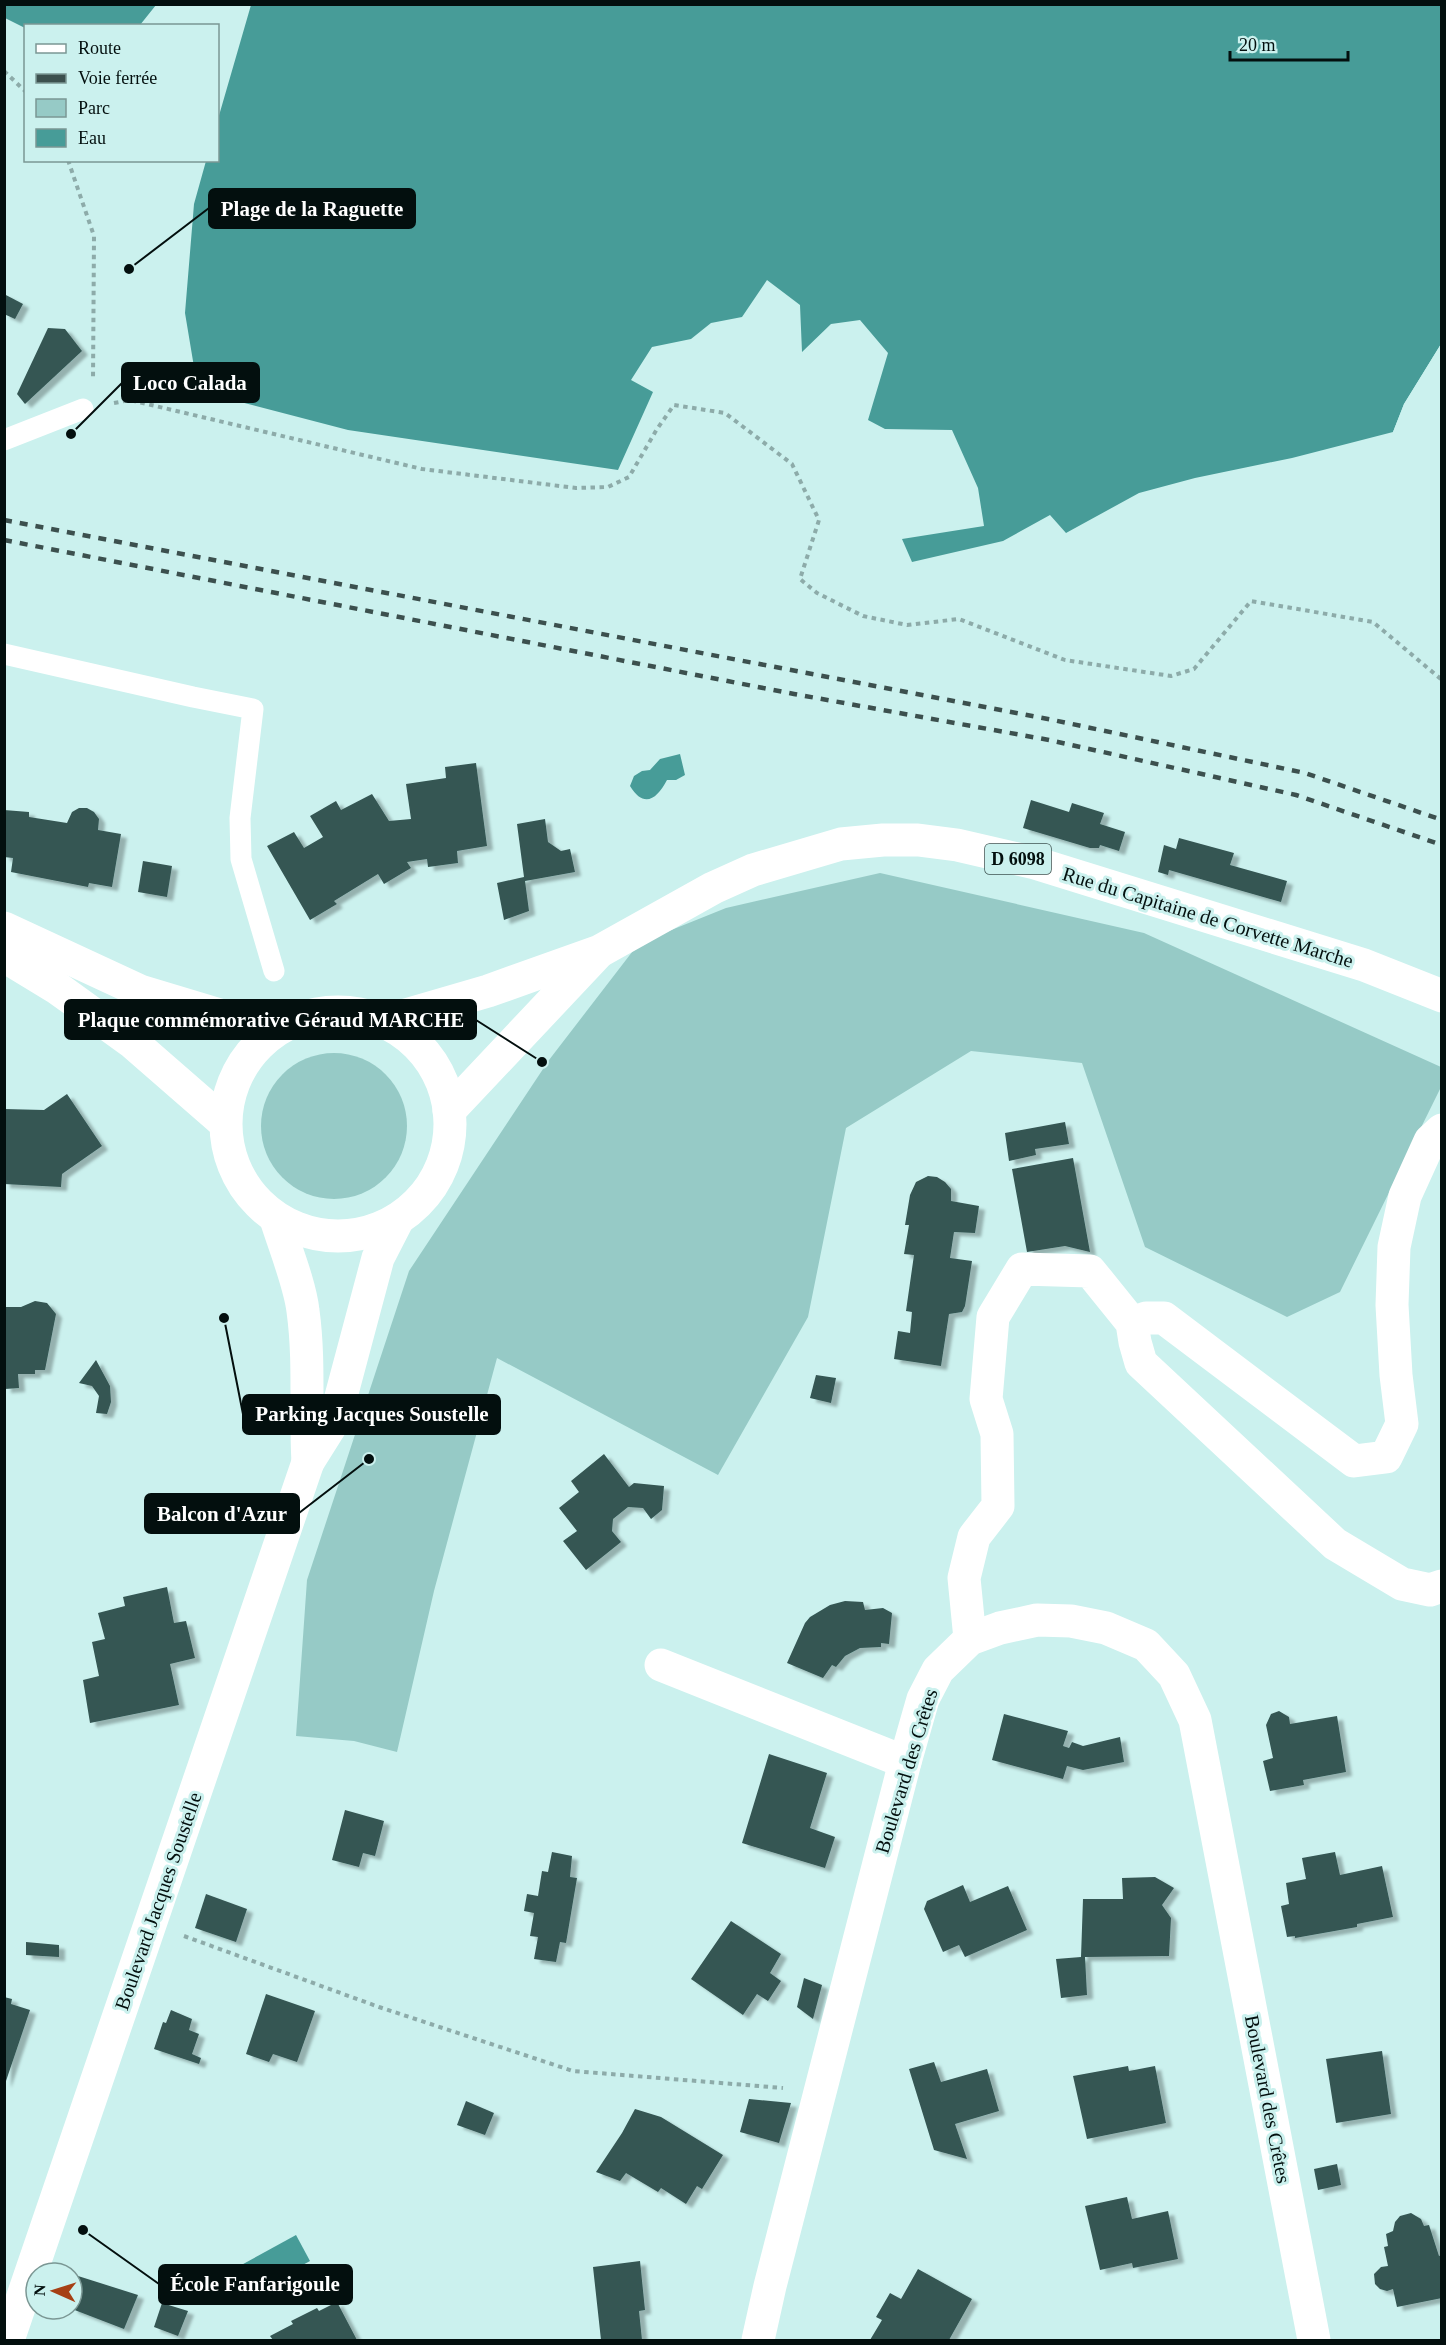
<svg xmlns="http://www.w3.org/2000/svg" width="1446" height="2345" font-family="Georgia,serif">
	<defs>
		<filter id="shadow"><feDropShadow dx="6" dy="4" stdDeviation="1.5" flood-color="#0004"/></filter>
	</defs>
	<rect width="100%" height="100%" fill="#cbf1ee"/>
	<g fill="#96cac6">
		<path d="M880 873 1144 933 1441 1067V1087L1340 1292 1287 1317 1145 1247 1082 1063 971 1051 846 1128 808 1317 718 1475 497 1358 434 1591 397 1752 354 1741 296 1736 307 1580 409 1271 549 1060 639 943 726 908Z"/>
		<circle cx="334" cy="1126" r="73"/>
	</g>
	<g fill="#479c98">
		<path d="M5 4H156V5L140 25 26 26 25 28 5 18Z"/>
		<path d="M251 5H1441V344L1404 404 1393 432 1292 458 1195 478 1139 493 1066 533 1050 515 1003 541 912 562 902 539 984 526 978 488 952 430 885 429 868 420 888 353 860 320 831 324 802 352 800 305 767 280 742 317 711 323 691 339 652 347 631 380 653 392 618 470 348 430 198 391 185 313 194 204 206 161 218 160V119Z"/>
		<path d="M680 754 685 775 676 780H667C657 799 644 809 630 786L634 776 642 771 650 770 660 759Z"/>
		<path d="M296 2235 310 2261 248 2295 234 2269Z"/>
	</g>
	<path fill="#cbf1ee" d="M1441 344 1442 349 1407 405 1396 433 1393 432 1404 404Z"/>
	<g fill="#345653" filter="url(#shadow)">
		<path d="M4 294 23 304 15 319 4 314Z"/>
		<path d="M48 328 65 329 82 351 25 404 17 394Z"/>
		<path d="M476 763 487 846 457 851 458 863 428 867 427 859 407 862 411 868 384 884 378 874 334 901 337 904 310 920 267 846 294 832 304 848 323 837 310 816 336 801 341 810 372 794 389 821 411 819 406 784 446 778 445 767Z"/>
		<path d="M1031 800 1069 812 1072 803 1104 813 1100 824 1125 832 1119 851 1100 845 1099 848H1090L1023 828Z"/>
		<path d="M79 808H87L94 812 99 819 98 830 121 834 112 887 89 883 88 887 11 872 13 858 4 857V810L29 812V817L67 823 72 812Z"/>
		<path d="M545 819 548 842 561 851 570 849 575 872 525 881 529 911 504 920 497 883 524 877 517 824Z"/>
		<path d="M1179 838 1234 853 1230 865 1287 881 1281 902 1169 870 1168 875 1158 872 1164 845 1176 849Z"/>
		<path d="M143 861 172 866 167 897 138 892Z"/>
		<path d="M67 1094 102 1146 62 1174 61 1187 4 1184V1109L44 1110Z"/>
		<path d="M1065 1122 1069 1144 1035 1149 1036 1155 1009 1161 1005 1133Z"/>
		<path d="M1073 1158 1090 1252 1065 1246 1027 1252 1012 1169Z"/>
		<path d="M928 1176 937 1177 945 1182 951 1189V1201L979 1206 975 1233 954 1232 950 1258 972 1261 965 1306 962 1312 949 1314 941 1366 894 1359 898 1331 910 1333 912 1312 906 1311 914 1255 904 1254 909 1225H905L910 1195 916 1182Z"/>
		<path d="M35 1301 47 1303 56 1314 45 1370H35V1374H18L19 1388 5 1389V1307H21Z"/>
		<path d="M96 1360 110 1386 111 1402 107 1414 96 1413 99 1396 92 1386 79 1383Z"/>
		<path d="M816 1375 836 1378 831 1403 810 1398Z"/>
		<path d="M604 1454 629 1487 634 1483 664 1486 662 1510 651 1519 643 1508 628 1507 613 1519 612 1531 621 1542 586 1570 563 1541 577 1531 559 1508 579 1492 571 1481Z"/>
		<path d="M167 1587 174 1623 186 1621 195 1658 170 1664 179 1705 90 1723 83 1680 99 1676 92 1642 105 1639 98 1613 125 1606 123 1597Z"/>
		<path d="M845 1601 863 1602 865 1610 883 1608 892 1613 889 1644 881 1643V1647L860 1648 845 1656 836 1667 832 1665 823 1678 787 1663 805 1623 810 1617 830 1605Z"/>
		<path d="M1279 1711 1289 1717 1290 1724 1337 1716 1346 1772 1303 1780 1304 1785 1270 1791 1263 1761 1273 1758 1266 1725 1271 1714Z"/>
		<path d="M1004 1714 1068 1731 1063 1746 1069 1748 1072 1742 1083 1746 1120 1737 1124 1762 1083 1770 1067 1766 1063 1779 992 1760Z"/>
		<path d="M769 1754 827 1773 810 1828 835 1837 825 1868 742 1843Z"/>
		<path d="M345 1810 384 1821 375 1856 363 1853 359 1867 332 1860Z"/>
		<path d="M552 1852 572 1856 570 1877 577 1878 566 1943 560 1942 556 1962 534 1959 538 1937 530 1936 534 1913 524 1911 527 1894 538 1896 542 1871 548 1872Z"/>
		<path d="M1335 1852 1340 1875 1382 1866 1393 1917 1357 1924V1927L1295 1938V1936L1287 1937 1281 1906 1289 1904 1286 1883 1306 1879 1302 1858Z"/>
		<path d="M1155 1877 1174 1888 1162 1905 1171 1918 1169 1956 1085 1957 1087 1995 1061 1998 1056 1959 1081 1957 1083 1899H1123L1122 1878Z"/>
		<path d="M963 1885 970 1902 1008 1886 1027 1930 965 1957 959 1945 943 1952 924 1909 927 1901Z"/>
		<path d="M206 1894 247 1909 236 1942 195 1928Z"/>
		<path d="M731 1921 781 1954 770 1973 781 1981 768 2001 757 1994 743 2015 691 1979Z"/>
		<path d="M26 1942 59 1945V1957L26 1955Z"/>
		<path d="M804 1978 822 1985 813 2019 797 2007Z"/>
		<path d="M266 1994 315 2011 297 2062 273 2054 269 2062 246 2054Z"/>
		<path d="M4 1997 12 1999 11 2004 30 2010 5 2084Z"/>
		<path d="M171 2010 192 2019 189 2030 199 2034 192 2054 201 2058 199 2064 154 2049 163 2022 166 2023Z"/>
		<path d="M1382 2051 1391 2114 1336 2123 1326 2059Z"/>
		<path d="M934 2062 941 2082 987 2069 999 2111 955 2124 967 2159 934 2150 909 2069Z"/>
		<path d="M1128 2066 1129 2071 1155 2066 1166 2123 1087 2139 1073 2076Z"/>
		<path d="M749 2099 791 2103 779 2143 740 2132Z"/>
		<path d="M466 2101 494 2113 485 2135 457 2125Z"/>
		<path d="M635 2109 661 2117 723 2155 702 2189 697 2186 686 2204 661 2188 658 2192 626 2173 620 2181 596 2172 622 2133Z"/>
		<path d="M1337 2164 1341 2185 1318 2190 1314 2169Z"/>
		<path d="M1127 2197 1132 2219 1168 2211 1178 2259 1133 2268 1132 2263 1100 2270 1085 2206Z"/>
		<path d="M1411 2213 1421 2219 1424 2226 1429 2225 1439 2256 1442 2255V2298L1397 2307 1393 2289 1387 2291 1380 2289 1375 2284 1374 2274 1381 2267 1388 2266 1384 2247 1388 2246 1386 2234 1393 2231 1395 2222 1400 2216Z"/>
		<path d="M640 2261 645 2310 639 2311 642 2340H601L593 2267Z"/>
		<path d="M918 2269 972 2299 949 2340H870L882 2320 876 2317 890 2293 901 2299Z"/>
		<path d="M78 2276 138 2295 124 2329 72 2309V2291Z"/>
		<path d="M337 2302 357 2340H273L270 2336 293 2324 291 2321 317 2308 319 2311Z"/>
		<path d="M162 2303 188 2311 178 2336 154 2327Z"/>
	</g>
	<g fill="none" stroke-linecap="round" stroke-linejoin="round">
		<g stroke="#8daba9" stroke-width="4" stroke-dasharray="4.5 4.5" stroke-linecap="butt">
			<path d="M4 71 26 92"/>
			<path d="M68 160 94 236 93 380"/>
			<path d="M114 403 130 400 422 469 576 488 608 487 629 477 657 429 674 405 725 413 792 464 819 520 800 579 817 593 863 616 907 625 959 619 1065 660 1171 676 1194 669 1251 601 1373 622 1442 680"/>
			<path d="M184 1936 379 2007 573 2071 783 2088"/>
		</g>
		<g stroke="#fff" stroke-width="21">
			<path d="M4 440 83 409"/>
			<path d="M4 654 193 697 253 709 240 818 241 859 274 971"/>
		</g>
		<g stroke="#fff" stroke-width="33">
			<path d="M1132 1323 1146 1318H1164L1354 1461 1386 1457 1402 1424 1396 1375 1392 1305 1394 1247 1405 1196 1430 1141 1442 1130"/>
			<path d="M970 1639 964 1578 974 1537 998 1506 997 1434 986 1399 993 1317 1022 1269 1090 1271 1132 1323 1135 1342 1141 1363 1335 1544 1402 1584 1430 1590 1442 1586"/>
			<path d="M661 1665 905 1762"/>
			<path d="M758 2340 770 2286 905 1762 923 1699 938 1670 970 1639 1000 1628 1037 1620 1071 1621 1106 1628 1146 1645 1174 1675 1195 1720 1314 2340"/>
		</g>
		<g stroke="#fff" stroke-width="33">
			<path d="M276 1219C284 1245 300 1284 303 1311 310 1362 305 1411 308 1462"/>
			<path d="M8 2340 308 1462 335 1419 378 1258 398 1219"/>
		</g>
		<g stroke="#fff" stroke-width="33">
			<path d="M4 928 140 991 273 1031"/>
			<path d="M4 956 57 988 132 1042 225 1123"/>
			<circle cx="338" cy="1124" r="112"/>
			<path d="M385 1021 488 991 600 951 713 888 753 870 841 844 883 840H918L957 845 1035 863 1364 965 1442 996"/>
			<path d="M449 1111 596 955"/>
		</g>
		<g stroke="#3c504e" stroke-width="4.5" stroke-dasharray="8 8" stroke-linecap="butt">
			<path d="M4 520 1053 720 1305 773 1442 820"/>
			<path d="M4 540 794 694 1049 740 1296 795 1442 845"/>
		</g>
	</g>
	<g text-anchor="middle" stroke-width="6" stroke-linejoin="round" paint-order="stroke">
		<rect fill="#cbf1ee" stroke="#3f5351" stroke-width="1.5" x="985" y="844" width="66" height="30" rx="4.5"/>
		<g font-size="18" font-weight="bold" fill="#030f0e">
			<text x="1018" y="865">D 6098</text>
		</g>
		<g font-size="20" fill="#030f0e" stroke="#cbf1ee">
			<text transform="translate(1208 917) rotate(17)" y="7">Rue du Capitaine de Corvette Marche</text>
			<text transform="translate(906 1771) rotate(-73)" y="7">Boulevard des Crêtes</text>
			<text transform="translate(158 1901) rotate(-71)" y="7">Boulevard Jacques Soustelle</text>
			<text transform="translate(1268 2099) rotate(79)" y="7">Boulevard des Crêtes</text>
		</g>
	</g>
	<path fill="none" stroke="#030f0e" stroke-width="2" d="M129 269L209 208M71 434L122 383M542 1062L476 1020M224 1318L243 1414M369 1459L299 1513M83 2230L159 2284"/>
	<g fill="#030f0e" stroke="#cbf1ee" stroke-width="2">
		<circle cx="129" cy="269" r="6"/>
		<circle cx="71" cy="434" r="6"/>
		<circle cx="542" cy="1062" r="6"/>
		<circle cx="224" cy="1318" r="6"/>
		<circle cx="369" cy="1459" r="6"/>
		<circle cx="83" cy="2230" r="6"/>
	</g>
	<g fill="#030f0e" stroke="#030f0e" stroke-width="2">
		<rect x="209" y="189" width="206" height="39" rx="6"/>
		<rect x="122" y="363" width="137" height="39" rx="6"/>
		<rect x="65" y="1000" width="411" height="39" rx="6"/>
		<rect x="243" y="1395" width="257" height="39" rx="6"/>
		<rect x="145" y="1494" width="154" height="39" rx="6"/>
		<rect x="159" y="2265" width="193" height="39" rx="6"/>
	</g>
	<g font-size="21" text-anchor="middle" font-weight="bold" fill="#fff">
		<text x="312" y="216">Plage de la Raguette</text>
		<text x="190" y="390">Loco Calada</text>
		<text x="271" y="1027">Plaque commémorative Géraud MARCHE</text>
		<text x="372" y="1421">Parking Jacques Soustelle</text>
		<text x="222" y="1521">Balcon d'Azur</text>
		<text x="255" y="2291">École Fanfarigoule</text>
	</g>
	<rect width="1446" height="2345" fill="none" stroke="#030f0e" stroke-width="12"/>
	<rect x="24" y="24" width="195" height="138" fill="#cbf1ee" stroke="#7b9794" stroke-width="1.5"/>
	<rect x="36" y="44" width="30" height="9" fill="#ffffff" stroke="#7b9794" stroke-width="1.5"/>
	<text x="78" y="54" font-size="18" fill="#030f0e">Route</text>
	<rect x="36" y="74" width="30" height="9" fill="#3c504e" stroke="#7b9794" stroke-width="1.5"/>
	<text x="78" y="84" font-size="18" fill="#030f0e">Voie ferrée</text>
	<rect x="36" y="99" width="30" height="18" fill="#96cac6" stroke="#7b9794" stroke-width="1.5"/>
	<text x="78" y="114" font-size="18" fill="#030f0e">Parc</text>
	<rect x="36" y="129" width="30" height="18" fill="#479c98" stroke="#7b9794" stroke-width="1.5"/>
	<text x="78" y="144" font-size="18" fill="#030f0e">Eau</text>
	<g transform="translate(54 2291) rotate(273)"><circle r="28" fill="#cbf1ee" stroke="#7b9794" stroke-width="1.5"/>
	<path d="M0-4.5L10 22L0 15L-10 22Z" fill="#a64015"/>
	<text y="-9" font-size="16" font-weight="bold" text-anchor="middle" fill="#030f0e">N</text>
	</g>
	<path d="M1230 51v9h118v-9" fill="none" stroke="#030f0e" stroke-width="3"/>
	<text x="1239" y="51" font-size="18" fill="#030f0e" stroke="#cbf1ee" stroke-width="4.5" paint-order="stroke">20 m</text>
</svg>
